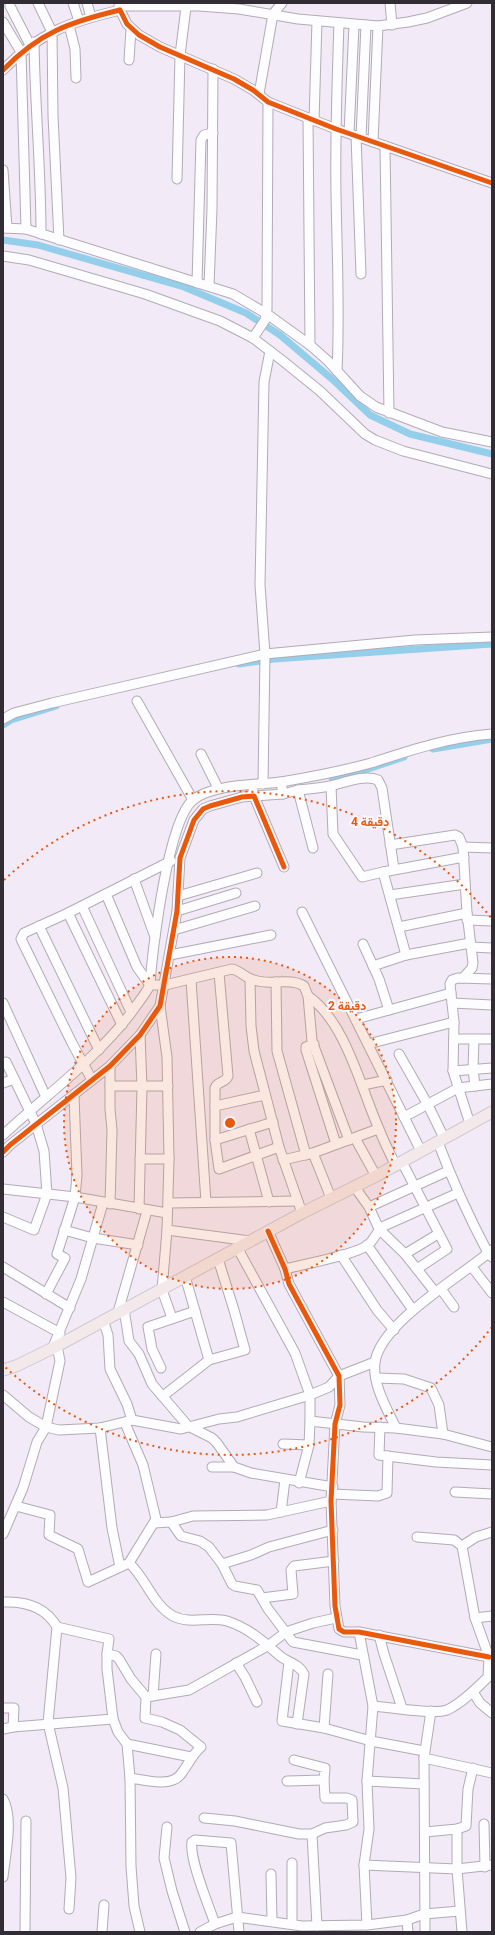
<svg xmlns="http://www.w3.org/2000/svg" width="495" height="1935" font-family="Georgia,Vazirmatn,serif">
	<rect width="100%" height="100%" fill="#f3eaf7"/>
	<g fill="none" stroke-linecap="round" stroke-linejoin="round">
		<g stroke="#93cfea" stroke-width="7">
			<path d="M3 240 38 245 184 287 246 313 280 335 332 379 370 415 410 434 492 454"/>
			<path d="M239 664 274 659 492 644"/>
			<path d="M3 725 11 720 56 706"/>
			<path d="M433 749 492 739"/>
			<path d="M332 778 359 772 404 757"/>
		</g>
		<g stroke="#b2abb5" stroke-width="11">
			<g id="minor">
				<path d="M38 3 52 32 53 116 59 240"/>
				<path d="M73 3 79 21"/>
				<path d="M87 3 91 17"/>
				<path d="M390 3 392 25"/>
				<path d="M10 6 30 45"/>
				<path d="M119 6H199L239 9 298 19 378 26 408 22 427 18 467 3"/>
				<path d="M3 22 21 52 26 229"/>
				<path d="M69 25 75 49 76 78"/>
				<path d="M34 42C35 106 41 170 41 234"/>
				<path d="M129 60 131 29"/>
				<path d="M3 70C40 32 70 22 120 10L127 24 139 35 160 47 234 79 253 90 268 102 336 129 492 183"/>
				<path d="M259 94 273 14 282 3"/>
				<path d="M308 118 310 345"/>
				<path d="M314 121 317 21"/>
				<path d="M349 133 354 25"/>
				<path d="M356 136 361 274"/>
				<path d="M361 137 366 25"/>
				<path d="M373 142 378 26"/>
				<path d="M385 146 389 413"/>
				<path d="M3 170 7 228"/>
				<path d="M177 179 180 55 186 7"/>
				<path d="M3 228 26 229 233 294 267 314 310 345 328 361 360 396 376 407 442 432 492 442"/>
				<path d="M3 256 29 260 145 294 220 321 253 338 283 361 320 391 365 434 375 440 403 451 492 474"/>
				<path d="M197 283 201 140 204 135 213 133"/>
				<path d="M209 286 212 209 213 69"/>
				<path d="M253 338 265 320 267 309 268 102"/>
				<path d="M337 371C340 312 337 253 336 194 335 137 337 80 339 23"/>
				<path d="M137 701 193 800"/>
				<path d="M3 719 14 713 52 703 265 654 415 640 492 637"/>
				<path d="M201 754 218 788"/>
				<path d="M263 784 265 654 260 585 264 382 270 351"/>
				<path d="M331 786 333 834 362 877 383 872"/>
				<path d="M298 790C309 789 320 788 330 786 344 783 364 774 378 780L382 788 394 869"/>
				<path d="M253 791 254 796 283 794 298 790 313 848"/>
				<path d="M283 794 281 782C311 777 342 771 371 763 411 750 450 737 492 734"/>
				<path d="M390 845 455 835 459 837 463 847"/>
				<path d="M134 879 155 937"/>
				<path d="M106 894 137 967 150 985"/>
				<path d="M390 895 465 884"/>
				<path d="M178 896 257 873"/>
				<path d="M82 906 131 1012"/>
				<path d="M177 911 236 893"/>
				<path d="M302 912 421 1151"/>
				<path d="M68 913 122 1025"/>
				<path d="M467 920 492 921"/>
				<path d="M39 926 99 1050"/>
				<path d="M399 927 467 913"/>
				<path d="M174 930 255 906"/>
				<path d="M363 944 379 979 389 1010 451 993"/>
				<path d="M471 947 492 948"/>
				<path d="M170 955 271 935"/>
				<path d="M406 955 470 943"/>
				<path d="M373 966 406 955 383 872 464 857"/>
				<path d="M219 973 228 1076C226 1083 217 1081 215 1088V1140L219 1169 279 1147"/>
				<path d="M463 978 472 968 473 963 467 913 463 847 492 848"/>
				<path d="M250 979 251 1026 254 1051 279 1147 302 1213"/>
				<path d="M191 980 206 1202"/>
				<path d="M276 982 277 1051 306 1155"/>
				<path d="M150 985H165L232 969C241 971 245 978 254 980 269 986 290 977 304 986L308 996 312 1041 349 1140"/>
				<path d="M308 996C346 1022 361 1089 379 1129 384 1142 390 1154 396 1166"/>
				<path d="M3 1003 46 1097"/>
				<path d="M452 1003 492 1005"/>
				<path d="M160 1006 167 1057 169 1159 167 1230 162 1290 172 1318"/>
				<path d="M356 1019 389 1010"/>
				<path d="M454 1039H492"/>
				<path d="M474 1040 473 1069 475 1086 492 1084"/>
				<path d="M314 1044 306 1047V1050L336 1144"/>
				<path d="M368 1044 454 1022"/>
				<path d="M399 1054 428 1105 444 1138"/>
				<path d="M110 1066V1086"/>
				<path d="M453 1071 492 1068"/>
				<path d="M92 1080 72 1043 21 939 24 933 68 913 171 861"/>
				<path d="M3 1083 14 1079"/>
				<path d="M363 1085 387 1080"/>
				<path d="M215 1106 265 1095"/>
				<path d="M404 1117 458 1088 475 1086"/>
				<path d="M470 1124 453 1071 454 1022 450 984 452 980 458 978 492 979"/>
				<path d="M249 1129 269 1202"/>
				<path d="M3 1135C46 1095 95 1060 131 1013 137 1004 145 995 150 985 152 951 168 820 193 800 212 784 256 785 281 782"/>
				<path d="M355 1138 376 1176"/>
				<path d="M215 1140 273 1122"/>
				<path d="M438 1142C452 1180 469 1217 488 1253L492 1257"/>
				<path d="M3 1152 10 1145 110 1066 140 1035 160 1006 177 911 180 858 194 820 203 809 210 806 242 797 254 796 284 867"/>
				<path d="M313 1153 331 1198"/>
				<path d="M140 1159H169"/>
				<path d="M283 1160 313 1153 378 1129"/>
				<path d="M402 1162 447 1249 417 1269"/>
				<path d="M354 1186 369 1207 379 1229 405 1254 435 1292"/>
				<path d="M3 1189 75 1197 167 1213"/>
				<path d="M169 1203 298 1201"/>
				<path d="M110 1204 112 1130 110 1109V1086H168"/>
				<path d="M369 1207 448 1171"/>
				<path d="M139 1209 142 1087 140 1035"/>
				<path d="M3 1217 34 1230 47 1194 44 1151 36 1124 6 1062"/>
				<path d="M64 1230 93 1238 138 1245"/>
				<path d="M167 1230 250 1241"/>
				<path d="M268 1231 285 1269 289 1284 339 1376 340 1405 335 1424 331 1501 335 1606 339 1629 344 1632H359L489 1657"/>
				<path d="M367 1245 413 1310"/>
				<path d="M238 1249 295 1353 310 1395V1421"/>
				<path d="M405 1254 438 1234"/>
				<path d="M341 1255 377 1310 394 1330"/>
				<path d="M3 1267 70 1308"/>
				<path d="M472 1267 492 1293"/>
				<path d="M285 1269C304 1264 355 1255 368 1245 375 1239 377 1230 384 1226L458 1193"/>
				<path d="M185 1276 209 1360"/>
				<path d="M441 1289 454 1307"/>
				<path d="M46 1294 65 1258 57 1254 75 1197 77 1175 74 1096"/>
				<path d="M3 1302 60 1333"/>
				<path d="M124 1309 129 1341 139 1354 152 1384 188 1426 212 1438 217 1443 234 1467"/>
				<path d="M118 1312 147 1211"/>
				<path d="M103 1320 108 1335 110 1369 127 1404 132 1420"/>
				<path d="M53 1347 81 1279 103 1203"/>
				<path d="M161 1368 152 1349 148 1327 195 1311"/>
				<path d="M376 1378 404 1379 431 1388 439 1405 443 1434"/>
				<path d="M3 1395 29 1417 46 1427 59 1430 100 1428 132 1420 181 1429 219 1419 237 1417 310 1395 329 1387 339 1376 375 1362"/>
				<path d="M163 1396 209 1360 245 1350 234 1310 218 1259"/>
				<path d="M380 1427 379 1455 436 1462 492 1465"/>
				<path d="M100 1428 112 1528 120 1567"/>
				<path d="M396 1428C387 1409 372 1384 375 1362 381 1322 462 1276 492 1250"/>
				<path d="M283 1444 309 1445"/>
				<path d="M212 1467H234L251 1473 333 1487"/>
				<path d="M299 1483 309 1445 310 1421 363 1427 396 1428 443 1434 492 1447"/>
				<path d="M455 1492 492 1494"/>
				<path d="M332 1494 378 1496 387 1493 388 1456"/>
				<path d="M16 1506 50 1515 49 1535 78 1549 88 1582 129 1563 156 1519 143 1465 125 1423"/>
				<path d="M281 1512 285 1480"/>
				<path d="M171 1522 181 1536 200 1541 209 1547 222 1564 232 1584 235 1586 257 1590 268 1609 293 1642 362 1655"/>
				<path d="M154 1523 171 1522 193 1516 267 1515 331 1501"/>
				<path d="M3 1534 23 1488 37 1442 46 1427 60 1361 57 1346"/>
				<path d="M462 1546 476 1537 492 1532"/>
				<path d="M129 1563C146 1578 152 1604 173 1616 190 1625 210 1616 227 1621 249 1628 264 1642 280 1656 289 1663 299 1664 304 1674L297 1724"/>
				<path d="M222 1564 251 1555 269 1547 333 1530"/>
				<path d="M262 1598 293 1594 291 1570 294 1566 334 1561"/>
				<path d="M3 1602C25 1601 46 1607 57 1627L48 1723 63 1788 71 1878 69 1909"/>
				<path d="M475 1618 492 1616"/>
				<path d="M57 1627 109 1639 107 1654V1669L113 1719 118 1732 127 1744 130 1778 131 1866 134 1906 140 1932"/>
				<path d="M359 1632 373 1706 367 1781 369 1829 364 1865 367 1925"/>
				<path d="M379 1635 384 1654 402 1708"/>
				<path d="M107 1654 116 1656 119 1659 131 1679 146 1697 145 1718 162 1722 180 1730 201 1747C191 1756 189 1764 181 1774 171 1788 145 1780 130 1778"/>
				<path d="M289 1662 282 1721 324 1728 371 1741 424 1751"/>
				<path d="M236 1663 245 1677 257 1702"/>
				<path d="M473 1692 480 1703 492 1713"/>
				<path d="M153 1696 156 1654"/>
				<path d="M146 1697 189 1690 269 1645 286 1632 313 1623 336 1618"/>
				<path d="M373 1706C389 1707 433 1715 447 1710 461 1704 477 1688 488 1677L489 1657 475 1618 462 1546 454 1540 417 1537"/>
				<path d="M3 1708H14L13 1727 113 1719"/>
				<path d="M324 1728 328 1674"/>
				<path d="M3 1729 13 1727"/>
				<path d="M127 1744 191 1757"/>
				<path d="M424 1758 492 1773"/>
				<path d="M287 1781 324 1780"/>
				<path d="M367 1781 424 1784"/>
				<path d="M3 1799C14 1818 5 1856 3 1877"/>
				<path d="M204 1818 235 1821 299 1834H312L325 1828 346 1825 353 1822 352 1800 347 1798H325L324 1780 325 1768 294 1760"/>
				<path d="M484 1824 485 1867"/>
				<path d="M167 1827 164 1858 172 1891 185 1932"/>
				<path d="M457 1829V1869L462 1932"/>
				<path d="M425 1832 457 1829 466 1826 468 1789 473 1768"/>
				<path d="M312 1834 317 1926"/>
				<path d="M364 1865 457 1869 492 1865"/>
				<path d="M271 1874 272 1921"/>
				<path d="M407 1920 408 1932"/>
				<path d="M215 1924C209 1906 189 1859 192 1842L195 1840 231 1843 239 1932"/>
				<path d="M292 1924V1863"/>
				<path d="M25 1932 26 1821"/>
				<path d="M102 1932 104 1905"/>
				<path d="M200 1932 215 1924 237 1917 302 1926 367 1925 407 1920 424 1914 460 1911"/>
				<path d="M425 1932 424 1758 431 1711"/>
			</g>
		</g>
		<g stroke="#cecacf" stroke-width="13">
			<path id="major" d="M3 1370 16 1366 57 1346 302 1213 376 1176 492 1112"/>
		</g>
		<use href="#minor" stroke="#fdfcfe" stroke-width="9"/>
		<use href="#major" stroke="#f3e9ea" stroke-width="11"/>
		<g stroke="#fcf6ff" stroke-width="8">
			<g id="cycleway">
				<path d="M3 70C40 32 70 22 120 10L127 24 139 35 160 47 234 79 253 90 268 102 336 129 492 183"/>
				<path d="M3 1152 10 1145 110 1066 140 1035 160 1006 177 911 180 858 194 820 203 809 210 806 242 797 254 796 284 867"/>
				<path d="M268 1231 285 1269 289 1284 339 1376 340 1405 335 1424 331 1501 335 1606 339 1629 344 1632H359L489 1657"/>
			</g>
		</g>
		<use href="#cycleway" stroke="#e8590c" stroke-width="5"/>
	</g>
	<circle cx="230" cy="1123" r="166" fill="#e8590c" fill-opacity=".12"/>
	<g fill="none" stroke="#e8590c" stroke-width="2" stroke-dasharray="2 4">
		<circle cx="230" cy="1123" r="166"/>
		<path d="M492 1327A332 332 0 0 1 4 1366M4 880A332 332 0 0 1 492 919"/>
	</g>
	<circle cx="230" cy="1123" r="6" fill="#e8590c" stroke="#fcf6ff" stroke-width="2"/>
	<g font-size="12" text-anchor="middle" font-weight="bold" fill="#e8590c" stroke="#fcf6ff" stroke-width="4" stroke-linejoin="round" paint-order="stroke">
		<text x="370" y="826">4 دقيقة</text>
		<text x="347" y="1010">2 دقيقة</text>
	</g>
	<rect width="495" height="1935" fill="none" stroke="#322c35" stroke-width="8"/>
</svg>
